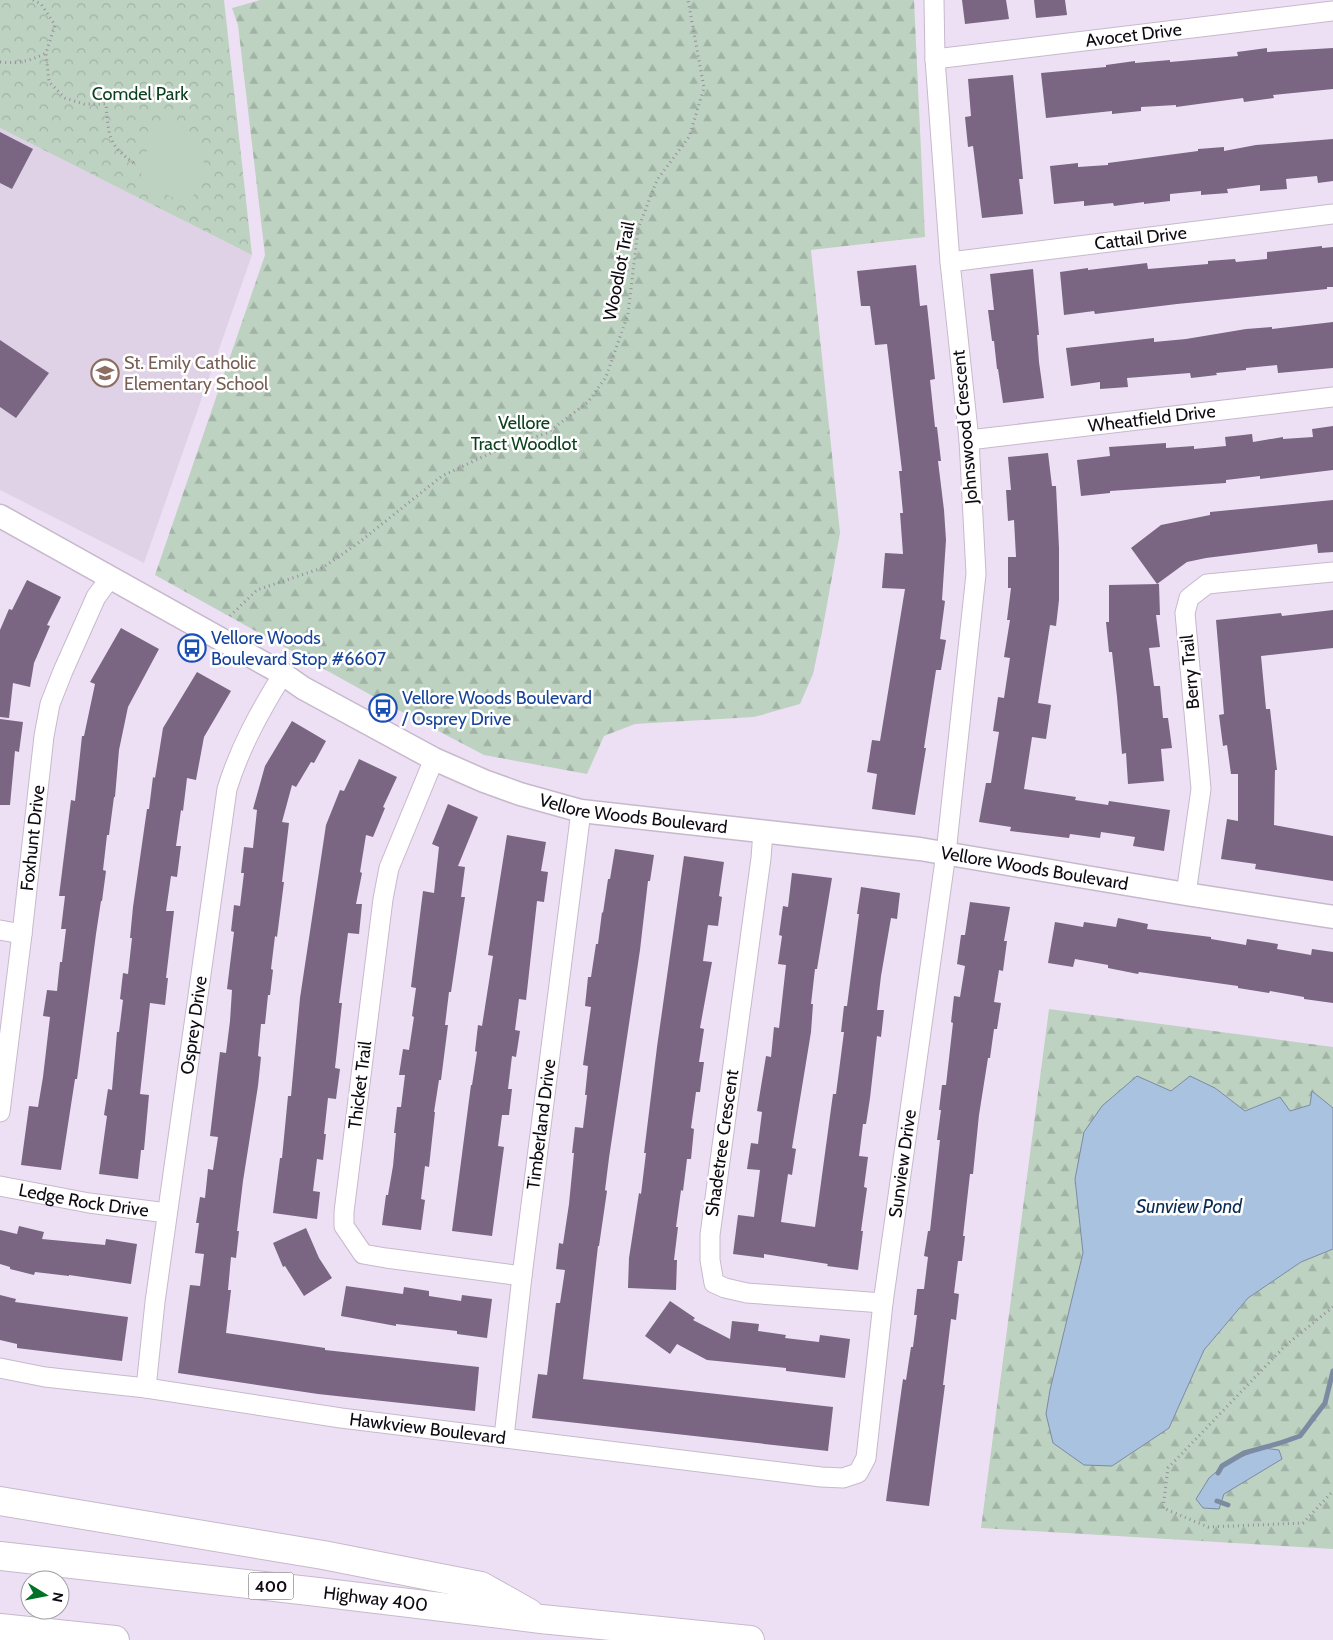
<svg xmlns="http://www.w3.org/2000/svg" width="1333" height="1640" font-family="Cabin,sans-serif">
	<defs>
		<pattern id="forest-firs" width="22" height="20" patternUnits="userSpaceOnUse" patternTransform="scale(1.25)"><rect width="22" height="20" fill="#bdd2c1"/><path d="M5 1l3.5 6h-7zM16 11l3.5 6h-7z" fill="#a1b3a5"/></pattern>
		<pattern id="park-crowns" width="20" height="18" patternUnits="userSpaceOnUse" patternTransform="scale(1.25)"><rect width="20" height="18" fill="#bdd2c1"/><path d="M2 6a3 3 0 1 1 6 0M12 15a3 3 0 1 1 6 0" fill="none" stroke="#a1b3a5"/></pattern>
	</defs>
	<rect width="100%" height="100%" fill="#eee0f4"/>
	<path fill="#dfd2e6" d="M0 128 252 255 144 563 0 490Z"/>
	<g fill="url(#forest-firs)">
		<path d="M260 0H914L925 237 811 250 840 533 822 632 813 674 800 704 754 717 635 724 604 736 587 774 484 755 387 704 155 575 265 255 238 25 232 8Z"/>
		<path d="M1049 1009 1333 1047V1108L1313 1092 1310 1105 1290 1111 1279 1097 1245 1111 1215 1088 1075 1179 1083 1253 1050 1390 1169 1428 1204 1350 1248 1298 1301 1262 1333 1249V1549L981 1528Z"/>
	</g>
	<path fill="url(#park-crowns)" d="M0 0H224L252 255 0 128Z"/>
	<path fill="#bdd2c1" d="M165 116 188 129 201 146 205 170 189 205 142 183 140 164Z"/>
	<g fill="#a9c2e0" stroke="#7b8ba2">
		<path d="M1137 1076 1171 1091 1190 1076 1215 1088 1245 1111 1280 1097 1290 1111 1310 1105 1312 1091 1333 1108V1249L1301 1262 1248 1298 1204 1350 1169 1428 1112 1466 1084 1465 1053 1443 1046 1414 1050 1390 1083 1253 1075 1179 1084 1132 1102 1106Z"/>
		<path d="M1263 1448 1279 1450 1282 1459 1224 1494 1219 1509 1203 1508 1196 1499 1209 1478 1228 1462Z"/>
	</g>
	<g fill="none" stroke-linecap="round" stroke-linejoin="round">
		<g stroke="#7b8ba2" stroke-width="5">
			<path d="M1218 1473 1222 1466 1244 1453 1280 1443 1300 1436 1325 1403 1333 1371"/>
			<path d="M1217 1501 1228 1505"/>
		</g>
	</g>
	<g fill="#7a6582">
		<path d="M962 0H1006L1009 19 965 24Z"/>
		<path d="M1034 0H1065L1067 15 1036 18Z"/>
		<path d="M1267 48V52L1333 48V89L1273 95 1274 98 1244 102 1243 98 1176 107V105L1141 107V111L1112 114V111L1046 118 1041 73 1106 67V65L1135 61V63L1170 60V62L1238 56 1237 52Z"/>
		<path d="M1013 75 1023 179H1019L1023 214 982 218 973 146 968 147 965 117 971 116 968 79Z"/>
		<path d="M0 132 33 149 12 189 0 183Z"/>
		<path d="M1333 139V181L1318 183 1317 176 1286 179 1287 189 1260 191V185L1227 189 1228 193 1201 195V191L1170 194V201L1144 204V202L1114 206 1113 203 1084 206V201L1054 204 1050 166 1078 163V167L1108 165V163L1198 151V149L1224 147V151L1256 145Z"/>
		<path d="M1322 246V248L1333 247V287H1327V289L1177 304 1095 314 1094 311 1064 315 1060 272 1088 268V270L1147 263 1148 269 1208 264V261L1235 259 1236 262 1267 259V252Z"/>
		<path d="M916 265 920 306 927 305 935 379 930 380 935 427H937L941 461H938L944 510 946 540 942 600 945 601 940 639 946 640 941 670H936L924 748H926L915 815 872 809 877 774 867 772 872 740 880 741 905 589 882 588 885 553 903 554 900 513H903L899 471H902L887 344 875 345 870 306H861L857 271Z"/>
		<path d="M1033 269 1039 335H1037L1039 362 1044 398 1003 403 998 369H997L994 341H992L988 310H994L990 274Z"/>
		<path d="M1333 322V368L1278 373 1277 365 1246 368V370L1216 373 1217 375 1191 378 1190 373 1127 378 1128 387 1100 389V382L1071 386 1066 348 1154 338V342L1186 339 1246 329 1272 327V329Z"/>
		<path d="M0 340 49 373 16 418 0 407Z"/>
		<path d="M1333 426V470L1260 479V476L1226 480V483L1110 491V493L1081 496 1077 460 1110 456 1109 447 1166 443V448L1194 446V449L1226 446 1225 437 1252 434 1253 442 1283 437V439L1313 437 1312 429Z"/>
		<path d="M1048 453 1052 486H1056L1059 548V600L1056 626 1050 625 1038 703 1051 705 1046 739 1032 737 1024 789 1076 797 1075 800 1108 805 1109 801 1170 810 1164 851 1133 846 1135 837 1101 832 1100 838 1070 834 1069 838 1010 831 1011 827 979 822 986 783H991L999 732 993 731 998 697 1004 698 1010 658 1004 657 1010 620H1007L1011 588H1008V557H1016L1014 520 1008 521 1006 490H1011L1008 457Z"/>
		<path d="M1333 500V552L1318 553 1317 544 1206 558 1187 562 1157 584 1131 548 1161 525 1210 515V512Z"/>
		<path d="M27 580 61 597 47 625 50 626 34 663 30 687 13 683 9 718 0 717V630L9 609 12 610Z"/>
		<path d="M1159 584 1160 615H1156L1160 647 1149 648 1154 686H1160L1163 718H1168L1172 748 1161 749 1164 781 1128 784 1126 753 1122 754 1117 697 1112 652H1109L1106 622H1109V585Z"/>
		<path d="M1333 610V648L1261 656 1266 709H1270L1277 770H1275L1274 825 1333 836V881L1255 869 1256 864 1221 859 1227 819 1238 821V774H1231L1227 745 1223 746 1219 715 1224 714 1216 620 1281 613 1282 616Z"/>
		<path d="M121 628 159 649 128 707 119 750 115 797H114L109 835H107L103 870 106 871 102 901H101L96 934 77 1079H75L61 1170 21 1165 29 1106 38 1107 43 1077 50 1017 43 1016 47 990 57 991 60 962H62L66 929H61L65 896H59L71 800 75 801 82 736H84L95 684 90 682Z"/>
		<path d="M197 672 231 691 204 737 196 780 187 778 183 811 181 810 176 846H181L177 877 171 876 166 911H174L166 978H168L165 1005 150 1003 140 1094 149 1095 144 1150H141L138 1179 99 1174 107 1116 104 1115 108 1089 112 1090 117 1032H119L123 1000 120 999 123 973 128 974 132 938H130L133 907 147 809H149L153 777 155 778 163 728Z"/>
		<path d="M0 719 23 722 19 752 15 751 10 805H0Z"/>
		<path d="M292 721 326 741 314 763 311 762 296 787 292 785 282 822 289 823 282 882H284L277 937 275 936 271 969 273 970 270 995H268L265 1024H261L258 1056 261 1057 258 1086 243 1181 237 1231H239L236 1258 231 1257 228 1290H231L226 1333 325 1348V1350L479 1367 475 1411 318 1394 178 1373 190 1285 200 1286 204 1254 195 1253 199 1223H196L200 1197 205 1198 208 1169 213 1170 218 1137 210 1136 220 1052 226 1053 230 1021 232 990 227 989 234 932 231 931 234 905 240 906 244 873H241L244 847 253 848 257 810 253 809 265 766Z"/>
		<path d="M359 759 397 777 383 807 385 808 373 837 366 835 360 872 362 873 356 904H362L359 934 348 933 339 1003H342L335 1068 340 1069 336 1099 328 1098 324 1134H326L323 1160 317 1159 313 1191 320 1192 317 1219 273 1213 280 1158H282L288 1096H291L300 998 326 825 340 790 344 791Z"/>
		<path d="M448 804 478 817 458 866 465 867 461 897H465L451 992H449L445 1025H448L441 1080H439L434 1112H435L429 1167 425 1166 421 1199 425 1200 421 1230 382 1225 386 1195H388L393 1166 396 1133H394L397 1107H401L405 1075H399L403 1049 409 1050 414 1017 412 1016 416 988 411 987 423 891 434 893 439 847 432 844Z"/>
		<path d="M507 835 546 842 541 871 548 872 544 902 537 901 526 1000 519 999 515 1030 520 1031 516 1057 512 1056 508 1089H512L509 1115H502L498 1146 504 1147 492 1236 452 1231 471 1085H472L477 1052 475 1051 478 1025 482 1026 493 956 488 955Z"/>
		<path d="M615 849 654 855 650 881H648L640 950 609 1158 605 1190 607 1191 599 1246H598L583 1379 833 1407 828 1451 532 1418 538 1374 547 1375 556 1303H560L565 1270 556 1269 559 1243 563 1244 569 1204 574 1153H572L575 1127 583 1128 587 1095H585L588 1066 583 1065 591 1007 585 1006 588 977H591L596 944H598L602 912 603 913 608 879H610Z"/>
		<path d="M684 856 724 862 719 896 722 897 718 926 708 925 703 961 712 962 700 1028 704 1029 699 1062H704L700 1092H696L691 1128 694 1129 691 1159H687L683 1191 681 1190 676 1227H678L674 1260H677L676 1290 628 1288 629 1258 639 1193 641 1194 646 1153H644L657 1047Z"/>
		<path d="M792 873 832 878 817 969H815L811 1004H813L811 1032 792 1148 796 1149 792 1175 788 1174 781 1222 815 1227 833 1094H836L844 1032H841L844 1006H847L859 914H857L861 887 900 893 897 919 891 918 881 976 877 1010H884L881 1037 877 1036 870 1098 866 1124H863L859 1156 868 1157 864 1187 867 1188 861 1231H863L858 1270 827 1266 828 1264 764 1254V1258L733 1254 738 1215 754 1217 760 1170 747 1169 751 1143 758 1144 762 1112 757 1111 766 1056 771 1057 774 1027 779 1028 786 965 778 964 782 936 779 935 783 906 788 907Z"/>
		<path d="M970 902 1010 907 1004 941H1007L1003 971 999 970 994 1002 1001 1003 997 1029H994L990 1058H988L979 1115 973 1174H970L963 1236H965L962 1261H958L954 1293 959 1294 956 1320 951 1319 943 1385H945L929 1506 886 1501 903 1379 906 1380 911 1347H913L917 1315H914L917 1289H924L928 1257 924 1256 928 1231H930L940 1140H937L941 1110H939L942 1085H946L953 1023 951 1022 954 996 960 997 965 966 957 964 961 935H965Z"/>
		<path d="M1118 918 1148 924 1147 929 1211 937V939L1246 945 1247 939 1278 944 1277 949 1311 955 1312 949 1333 952V1003L1304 999V997L1270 991 1269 993 1238 988V986L1139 972 1138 974 1108 968V965L1075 959 1073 967 1048 963 1055 922 1083 927 1084 922 1116 927Z"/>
		<path d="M19 1226 44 1232 42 1239 105 1245 106 1239 137 1244 131 1284 69 1275V1276L35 1272 34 1275 10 1269V1267L0 1264V1230L17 1234Z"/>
		<path d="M306 1228 319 1258 332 1278 304 1296 285 1266 283 1267 273 1243Z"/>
		<path d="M346 1286 403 1294 404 1287 429 1291V1296L461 1301 462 1295 492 1299 487 1338 457 1334V1331L396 1324V1326L341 1316Z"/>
		<path d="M0 1295 16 1299 15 1302 128 1317 122 1361 17 1348V1344L0 1340Z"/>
		<path d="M670 1301 695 1318 693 1320 730 1339 732 1321 759 1324 758 1331 786 1335 785 1338 819 1342 820 1335 850 1339 845 1378 786 1371V1368L707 1360 677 1344 670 1354 645 1336Z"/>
	</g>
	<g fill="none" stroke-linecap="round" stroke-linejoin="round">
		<g stroke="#c7b9cc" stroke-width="21">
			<g id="minor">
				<path id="s1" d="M935 59 1333 11"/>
				<path id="s2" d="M950 262 1333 214"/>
				<path id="s3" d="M969 440 1333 397"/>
				<path d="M434 759 389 868 383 899 344 1212V1226L363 1254 386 1258 522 1276"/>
				<path d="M763 832 761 858 710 1235V1260L714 1283 725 1288 747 1293 883 1303"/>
				<path d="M1186 894 1201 789 1185 613 1189 598 1207 584 1333 572"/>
				<path d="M0 930 22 934"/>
				<path id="s4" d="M0 1112 22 934 44 736 50 704 63 671 96 597 110 578"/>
				<path id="s5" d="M0 1186 89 1203 167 1213"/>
				<path id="s6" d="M0 1368 45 1377 146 1388 341 1418 821 1477 843 1478 858 1473 866 1458 883 1303 946 853 976 574 969 440 950 262 935 59 934 0"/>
				<path id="s7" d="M146 1388 155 1302 227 789C240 747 260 711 283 674"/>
				<path id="s8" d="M504 1437 522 1276 581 811"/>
			</g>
		</g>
		<g stroke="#c7b9cc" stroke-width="25">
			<g id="tertiary">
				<path id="s9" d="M0 516 283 674 303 688 434 759 484 781 520 794 581 811 920 849 1186 894 1333 917"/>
			</g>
		</g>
		<g stroke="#c7b9cc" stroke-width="30">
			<g id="motorway">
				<path d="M0 1501 323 1555 481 1586 529 1613"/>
				<path id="s10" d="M0 1556 318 1592 541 1619 750 1640"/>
				<path d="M0 1628 115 1640"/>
			</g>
		</g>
		<g stroke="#988d9c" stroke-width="3" stroke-dasharray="1 4" stroke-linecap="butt">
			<path d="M33 0 41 4 55 25 46 53 49 82 65 98 84 104H106C109 136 107 144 135 164"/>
			<path d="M0 62C18 64 30 61 46 53"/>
			<path d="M230 616 257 590 322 568 357 544 442 476 493 452 547 433 588 402 606 377 628 314 638 229 657 180 689 137 704 88 688 0"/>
			<path d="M1333 1307 1286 1345 1168 1468 1163 1508 1208 1527 1303 1523 1333 1491"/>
		</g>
		<use href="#minor" stroke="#fff" stroke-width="19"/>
		<use href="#tertiary" stroke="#fff" stroke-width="22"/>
		<use href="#motorway" stroke="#fff" stroke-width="28"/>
	</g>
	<defs>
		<g id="school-ring" transform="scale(1.4375)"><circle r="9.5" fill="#fff" stroke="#8d6e63" stroke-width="1.5"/><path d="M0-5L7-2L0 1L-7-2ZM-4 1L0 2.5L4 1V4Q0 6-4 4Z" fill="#8d6e63"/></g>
		<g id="bus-ring" transform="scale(1.4375)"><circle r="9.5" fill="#fff" stroke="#1a4fb4" stroke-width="1.5"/><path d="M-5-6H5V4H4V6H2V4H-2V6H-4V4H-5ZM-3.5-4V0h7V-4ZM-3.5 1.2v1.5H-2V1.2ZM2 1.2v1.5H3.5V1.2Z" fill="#1a4fb4"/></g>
	</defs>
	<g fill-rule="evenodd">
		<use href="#school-ring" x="105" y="373"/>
		<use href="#bus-ring" x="192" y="648"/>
		<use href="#bus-ring" x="383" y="708"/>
	</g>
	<g text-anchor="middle" stroke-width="5" stroke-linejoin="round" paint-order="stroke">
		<rect fill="#fff" stroke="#575458" stroke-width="1" x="248.5" y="1572.5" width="45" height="27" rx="4"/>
		<g font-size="16" font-weight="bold" fill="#0f0a11">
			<text x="271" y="1592">400</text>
		</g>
		<g font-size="18" fill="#0f0a11" stroke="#fff">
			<text dy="6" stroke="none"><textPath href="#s1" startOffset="200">Avocet Drive</textPath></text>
			<text dy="6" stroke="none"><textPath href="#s2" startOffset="192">Cattail Drive</textPath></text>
			<text transform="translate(619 271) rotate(-79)" y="6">Woodlot Trail</text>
			<text dy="6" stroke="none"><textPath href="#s3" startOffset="184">Wheatfield Drive</textPath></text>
			<text transform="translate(965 427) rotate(-95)" y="6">Johnswood Crescent</text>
			<text transform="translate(1190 672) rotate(-95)" y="6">Berry Trail</text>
			<text dy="6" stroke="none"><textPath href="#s9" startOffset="706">Vellore Woods Boulevard</textPath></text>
			<text dy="6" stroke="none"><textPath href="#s4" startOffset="276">Foxhunt Drive</textPath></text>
			<text dy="6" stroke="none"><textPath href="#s9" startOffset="1111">Vellore Woods Boulevard</textPath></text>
			<text dy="6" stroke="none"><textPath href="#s7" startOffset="366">Osprey Drive</textPath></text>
			<text transform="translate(360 1085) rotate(-83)" y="6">Thicket Trail</text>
			<text dy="6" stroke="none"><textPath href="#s8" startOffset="315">Timberland Drive</textPath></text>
			<text transform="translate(722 1143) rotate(-82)" y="6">Shadetree Crescent</text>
			<text dy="6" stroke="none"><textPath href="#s6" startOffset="1180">Sunview Drive</textPath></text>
			<text dy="6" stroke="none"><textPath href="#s5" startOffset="85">Ledge Rock Drive</textPath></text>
			<text dy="6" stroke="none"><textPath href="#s6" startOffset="432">Hawkview Boulevard</textPath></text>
			<text dy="6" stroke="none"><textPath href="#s10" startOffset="378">Highway 400</textPath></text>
		</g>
		<g font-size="18" fill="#0c411f" stroke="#fff">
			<text x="140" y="100">Comdel Park</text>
			<text x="524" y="429">Vellore<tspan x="524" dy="21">Tract Woodlot</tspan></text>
		</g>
		<g font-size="18" fill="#785e54" stroke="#fff" text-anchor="start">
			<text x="124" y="369">St. Emily Catholic<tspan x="124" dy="21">Elementary School</tspan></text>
		</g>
		<g font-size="18" fill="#164399" stroke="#fff" text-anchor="start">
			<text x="211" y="644">Vellore Woods<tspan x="211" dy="21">Boulevard Stop #6607</tspan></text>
			<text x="402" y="704">Vellore Woods Boulevard<tspan x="402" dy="21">/ Osprey Drive</tspan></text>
		</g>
		<g font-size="19" font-style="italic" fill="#082c53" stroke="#fff">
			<text x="1189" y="1213">Sunview Pond</text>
		</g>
	</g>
	<g transform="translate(45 1595) rotate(100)"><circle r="24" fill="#ffffff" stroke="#9f9da0"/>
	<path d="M0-4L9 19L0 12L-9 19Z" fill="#017326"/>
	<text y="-8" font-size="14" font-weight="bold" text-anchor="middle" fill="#0f0a11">N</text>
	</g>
</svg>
